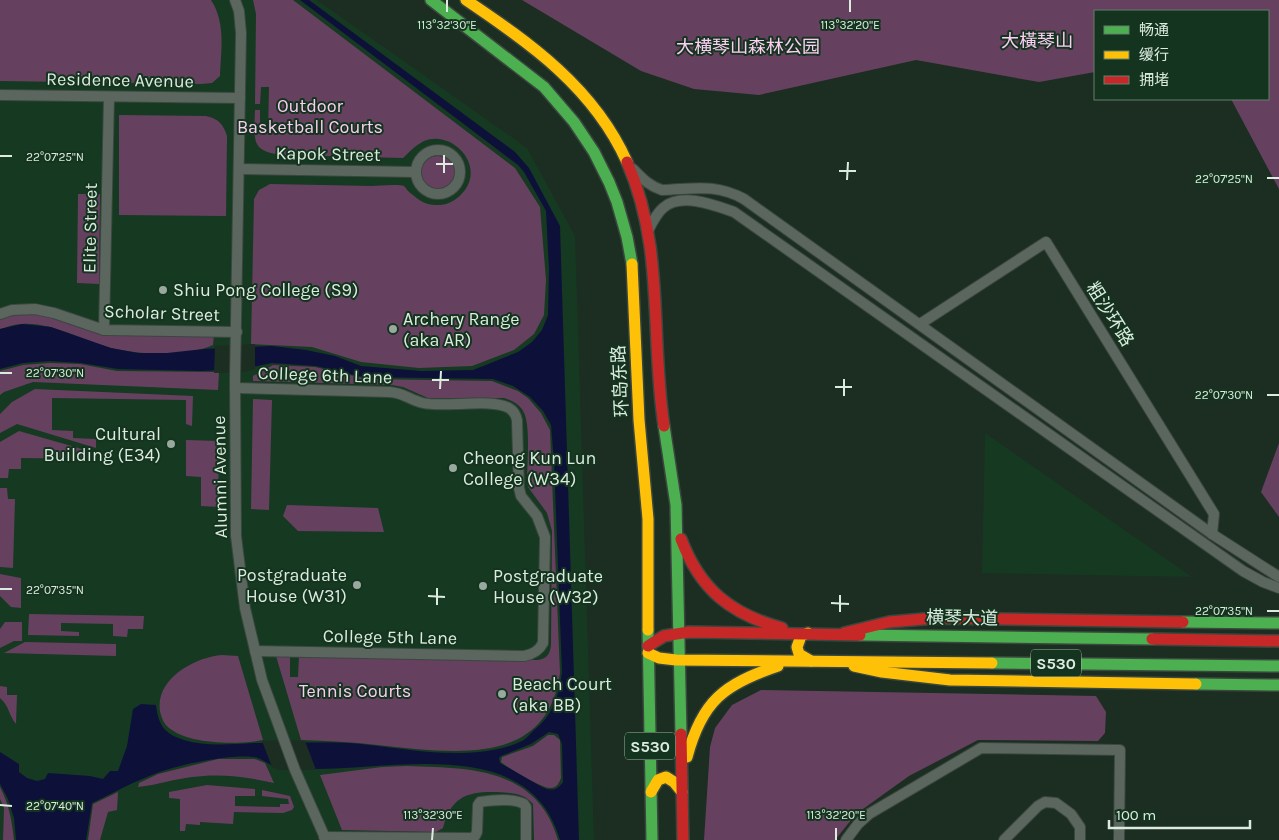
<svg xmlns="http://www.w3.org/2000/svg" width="1279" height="840" font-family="Karla,'Noto Sans SC',sans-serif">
	<rect width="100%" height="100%" fill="#1c2d22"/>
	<g fill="#163922">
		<path d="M0 0H317L527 148 575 236 594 840H0Z"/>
		<path d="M985 433 1192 577H1193L982 573Z"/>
	</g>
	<g fill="#65415f">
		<path d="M0 0H211C226 23 221 51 220 76L212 83 201 84 0 81Z"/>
		<path d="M253 0H293L515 168 540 207 546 280 544 315 534 334 514 350 472 366 419 368 361 362 312 347 251 344 254 199 259 190 270 184C304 185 339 185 373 186 380 186 398 184 404 186 406 188 407 190 409 192 418 199 424 205 436 205 448 206 458 199 465 190 484 164 452 130 424 141 416 145 409 152 403 158L287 155C250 153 254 141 255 110H260V131H268L269 87H261L260 104H255L256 14Z"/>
		<path d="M522 0H1279V189L1231 99H1268V11H1095V72L1039 82 916 60 759 95 694 89 641 71Z"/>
		<path d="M119 115 206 116C219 119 223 124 227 136L226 216 119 215Z"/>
		<circle cx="438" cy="173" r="17"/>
		<path d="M78 194H100L99 284 77 283Z"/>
		<path d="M25 313 43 314 97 333 107 335H214L213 345C186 357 140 355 111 348 82 341 53 322 22 324 15 324 7 327 0 329V320L6 317Z"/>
		<path d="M49 363 80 364 117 371 219 372 218 390 33 382 4 392 0 395V371L23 365Z"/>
		<path d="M273 365 315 367 367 379 492 381 518 391 528 398 541 413 550 430 560 673C547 770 449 752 377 745 352 742 327 741 301 740L276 656H290V677H298L299 656 537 660C547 659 550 654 551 645L552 531 547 513 528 487 527 480C527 464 531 423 523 411 519 404 511 400 504 398H428L403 387 392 385 253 381V376Z"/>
		<path d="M35 389 193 396 192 426 186 424V400L52 398V430L73 431V438L96 439V448L17 424 0 433V414L12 402Z"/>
		<path d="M253 399 272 400 269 510 251 509Z"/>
		<path d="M19 431 96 453 95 459 21 458V469H9L8 478H0V442Z"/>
		<path d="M186 440 219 441 218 507 201 506V477L186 476Z"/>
		<path d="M1279 443V517L1261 492Z"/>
		<path d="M0 488H7L8 499H15L13 568 0 567Z"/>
		<path d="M287 505 378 508 384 532 298 531 283 516Z"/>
		<path d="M0 574 21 578V608L11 607 0 596Z"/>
		<path d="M29 614 144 616 143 629H128L127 637 113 636V624L61 623V631L79 632V636L28 635Z"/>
		<path d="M5 622H22V641H14L0 648V629Z"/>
		<path d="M25 642 116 644V656L4 653Z"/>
		<path d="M222 655 238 656 263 740C238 745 184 745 166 725 163 722 161 716 160 711 155 679 195 657 222 655Z"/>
		<path d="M0 686 7 687V695H17L16 724C8 714 10 707 0 698Z"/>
		<path d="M761 690 1096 696 1106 712 1105 733 1098 741 978 740 909 776 856 814 835 840H704L710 747 715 728 732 705Z"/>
		<path d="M548 735H554L560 740 561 778C559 783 557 788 550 788 541 788 508 768 501 762L502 757 533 746Z"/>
		<path d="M218 759H255L265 763 274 783C247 777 221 773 192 777 174 779 157 785 138 787L139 783 158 774Z"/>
		<path d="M407 766C469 768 537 767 558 840H534L533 804C524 793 512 793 498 792 468 791 451 796 443 828L436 832 342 830 320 775 382 767Z"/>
		<path d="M207 785 255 789V796H235V806L280 807V804H289L288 799 262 796V790L290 796 294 807 292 810 283 813 234 812 233 824 200 822V825L186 824 185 831H180V799L169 798V792Z"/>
		<path d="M0 787C9 804 12 821 14 840H3L4 808 0 799Z"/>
		<path d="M118 792 117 810 108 812 100 840H88L93 804Z"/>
	</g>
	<path fill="#0d113a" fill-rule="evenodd" d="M300 0H309L515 152 529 168 560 226 579 840H560C530 733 390 771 309 769 299 769 288 770 279 768 271 766 265 761 258 758 250 755 225 757 216 759 199 761 173 767 157 773 135 781 113 793 92 803L86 840H16L14 818 8 799 0 784V752L19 764V772L27 778 37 781 45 779 48 773 90 776 103 779 110 771H118L127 746 133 709 141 704 156 705C158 724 164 734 184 740 207 747 231 744 255 743 286 743 318 742 350 743 387 746 425 754 463 753 483 752 503 750 522 741 526 739 529 735 533 731 554 714 558 698 562 672L554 461 551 425 543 411 530 397 513 386 493 379 363 377 316 366 272 363 243 369 201 371 118 369 81 363 50 361 23 363 0 369V329L22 324 51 327 111 348 138 353H167L204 349 272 346 306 350 335 356 361 366 422 371 473 370 518 352 532 342 542 330 548 315 549 269 546 211 524 172 518 165ZM549 732 558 734 562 744 563 782C557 791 551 791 542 787L500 763 499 758 501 756 531 744Z"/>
	<g fill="#1c2d22">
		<path d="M255 344V369L244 372 214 373 215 346Z"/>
		<path d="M288 740 305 741 316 770H278L272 767 262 741Z"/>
	</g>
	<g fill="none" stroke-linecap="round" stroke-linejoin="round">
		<g stroke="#3a473e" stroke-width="12">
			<g id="street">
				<path d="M235 0 239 11 241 33 235 379 236 536 245 608 262 680 295 770 326 840"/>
				<path d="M0 95 240 98"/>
				<circle cx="438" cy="172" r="22"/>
				<path d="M239 169 416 172"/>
				<path d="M633 169C642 178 649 186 662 190 693 189 715 183 744 199L1212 534 1279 577"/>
				<path d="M648 231C652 223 656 214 663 208 681 192 714 205 734 212L1243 571 1263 582 1279 588"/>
				<path d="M0 314 12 310 35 309 54 313 104 330 237 332"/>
				<path d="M920 324 1046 242 1214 514 1212 534"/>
				<path d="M104 330 109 97"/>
				<path d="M235 388 390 392C404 393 410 400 423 403 444 408 491 398 509 408 514 411 516 415 517 420L519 488 521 496 537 516 545 537 543 643C539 651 533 654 524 656L255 651"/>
				<path d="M324 837 472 838 475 836 477 832 478 805 480 802C493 800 513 798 524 804L526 807V840"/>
				<path d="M846 840 858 824 869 814 981 748 1120 750 1119 840"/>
				<path d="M1004 840 1038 806 1045 802 1056 803 1071 814 1080 827V840"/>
			</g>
		</g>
		<g stroke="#3a473e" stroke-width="14">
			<g id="fast">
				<path d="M431 0 544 87 574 122 594 152 609 182 617 202 627 237 632 264"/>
				<path d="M664 426 676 505 681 734"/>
				<path d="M1183 622 1279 623"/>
				<path d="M648 630 652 840"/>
				<path d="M860 635 1152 639"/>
				<path d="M992 663 1279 666"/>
				<path d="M1196 684 1279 685"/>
			</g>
		</g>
		<g stroke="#3a473e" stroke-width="14">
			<g id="slow">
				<path d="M466 0C530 43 594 88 627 162"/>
				<path d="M632 264 639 420 648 519V630"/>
				<path d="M808 633 801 636 797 647 799 654 811 661"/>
				<path d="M648 653 659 658 676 660 992 663"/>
				<path d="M854 666 882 672 950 680 1196 684"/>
				<path d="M687 757C702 701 724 684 778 666"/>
				<path d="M651 792 658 780 666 777 674 782 682 792"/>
			</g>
		</g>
		<g stroke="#3a473e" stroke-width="14">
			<g id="jam">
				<path d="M627 162C665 248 650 336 664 426"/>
				<path d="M681 539C700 589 730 614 782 628"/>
				<path d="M844 633 889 622 935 618 1183 622"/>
				<path d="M1152 639 1279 641"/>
				<path d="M648 646 664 636 689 632 860 635"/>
				<path d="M681 734 683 840"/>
			</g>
		</g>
		<use href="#street" stroke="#5b675e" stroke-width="10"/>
		<use href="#fast" stroke="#4caf50" stroke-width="11"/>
		<use href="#slow" stroke="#ffc107" stroke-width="11"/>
		<use href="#jam" stroke="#c62828" stroke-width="11"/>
	</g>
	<path fill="none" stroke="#dbecdf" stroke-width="2" d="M447 12V0M850 12V0M0 156H12M436 164H453M839 171H856M444 173V155M1267 178H1279M847 180 848 162M0 373H12M432 380H449M835 387H852M440 389 441 371M1267 395H1279M844 396V379M0 589H12M428 596 445 597M831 603 849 604M437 605V588M1267 611H1279M840 612V595M0 805 12 806M432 840 433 828M836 840V828"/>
	<g fill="#98a99d" stroke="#15341f" stroke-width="2">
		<circle cx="163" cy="290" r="5"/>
		<circle cx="393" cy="329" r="5"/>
		<circle cx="171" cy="444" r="5"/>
		<circle cx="453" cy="468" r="5"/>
		<circle cx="357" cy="585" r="5"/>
		<circle cx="483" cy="586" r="5"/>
		<circle cx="502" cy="694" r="5"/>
	</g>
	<g text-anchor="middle" stroke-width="4" stroke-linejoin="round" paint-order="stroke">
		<g fill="#15341f" stroke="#a0b5a5" stroke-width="1">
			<rect x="1031" y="649.5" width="50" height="27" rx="4"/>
			<rect x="625" y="732.5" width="50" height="27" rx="4"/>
		</g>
		<g font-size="16" font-weight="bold" fill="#dbecdf">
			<text x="1056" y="669">S530</text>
			<text x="650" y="752">S530</text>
		</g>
		<g font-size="18" fill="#fccef3" stroke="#15341f">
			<text x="1037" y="47">大橫琴山</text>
			<text x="748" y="53">大横琴山森林公园</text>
			<text x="310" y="112">Outdoor<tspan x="310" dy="21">Basketball Courts</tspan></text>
			<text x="355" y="697">Tennis Courts</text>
		</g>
		<g font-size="18" fill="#dbecdf" stroke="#15341f">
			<text transform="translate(120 80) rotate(1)" y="6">Residence Avenue</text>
			<text transform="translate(328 154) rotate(1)" y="6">Kapok Street</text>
			<text transform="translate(90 228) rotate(-89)" y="6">Elite Street</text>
			<text transform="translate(162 313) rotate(2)" y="6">Scholar Street</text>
			<text transform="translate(1110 314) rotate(58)" y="6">粗沙环路</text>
			<text transform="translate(325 375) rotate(2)" y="6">College 6th Lane</text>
			<text transform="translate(620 381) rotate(-93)" y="6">环岛东路</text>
			<text transform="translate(220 477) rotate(-91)" y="6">Alumni Avenue</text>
			<text transform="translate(962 618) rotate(1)" y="6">横琴大道</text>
			<text transform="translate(390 637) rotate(1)" y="6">College 5th Lane</text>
		</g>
		<g font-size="18" fill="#dbecdf" stroke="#15341f" text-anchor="start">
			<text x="173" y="296">Shiu Pong College (S9)</text>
			<text x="403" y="325">Archery Range<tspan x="403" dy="21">(aka AR)</tspan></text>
			<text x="161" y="440" text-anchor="end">Cultural<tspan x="161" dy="21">Building (E34)</tspan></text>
			<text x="463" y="464">Cheong Kun Lun<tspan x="463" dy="21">College (W34)</tspan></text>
			<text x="347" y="581" text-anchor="end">Postgraduate<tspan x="347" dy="21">House (W31)</tspan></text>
			<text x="493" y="582">Postgraduate<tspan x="493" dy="21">House (W32)</tspan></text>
			<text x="512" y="690">Beach Court<tspan x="512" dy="21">(aka BB)</tspan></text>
		</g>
	</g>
	<g font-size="12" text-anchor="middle" fill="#dbecdf" stroke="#15341f" stroke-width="4" stroke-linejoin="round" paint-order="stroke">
		<text x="447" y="29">113°32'30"E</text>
		<text x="850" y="29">113°32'20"E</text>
		<text x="55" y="161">22°07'25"N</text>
		<text x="1224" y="183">22°07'25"N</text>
		<text x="55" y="377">22°07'30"N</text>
		<text x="1224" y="399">22°07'30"N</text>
		<text x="55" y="594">22°07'35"N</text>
		<text x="1224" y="615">22°07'35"N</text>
		<text x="55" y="810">22°07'40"N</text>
		<text x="433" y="819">113°32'30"E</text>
		<text x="836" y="819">113°32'20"E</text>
	</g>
	<rect x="1094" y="10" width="175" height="90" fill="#15341f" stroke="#647e6c"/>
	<rect x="1104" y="26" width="25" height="8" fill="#4caf50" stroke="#647e6c"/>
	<text x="1139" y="35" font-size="15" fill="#dbecdf">畅通</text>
	<rect x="1104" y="51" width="25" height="8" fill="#ffc107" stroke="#647e6c"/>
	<text x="1139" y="60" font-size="15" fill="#dbecdf">缓行</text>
	<rect x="1104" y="76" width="25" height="8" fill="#c62828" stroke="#647e6c"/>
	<text x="1139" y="85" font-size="15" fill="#dbecdf">拥堵</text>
	<path d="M1109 820v8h141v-8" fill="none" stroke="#dbecdf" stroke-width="2.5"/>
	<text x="1116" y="820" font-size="15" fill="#dbecdf" stroke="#15341f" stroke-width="4" paint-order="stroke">100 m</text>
</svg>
